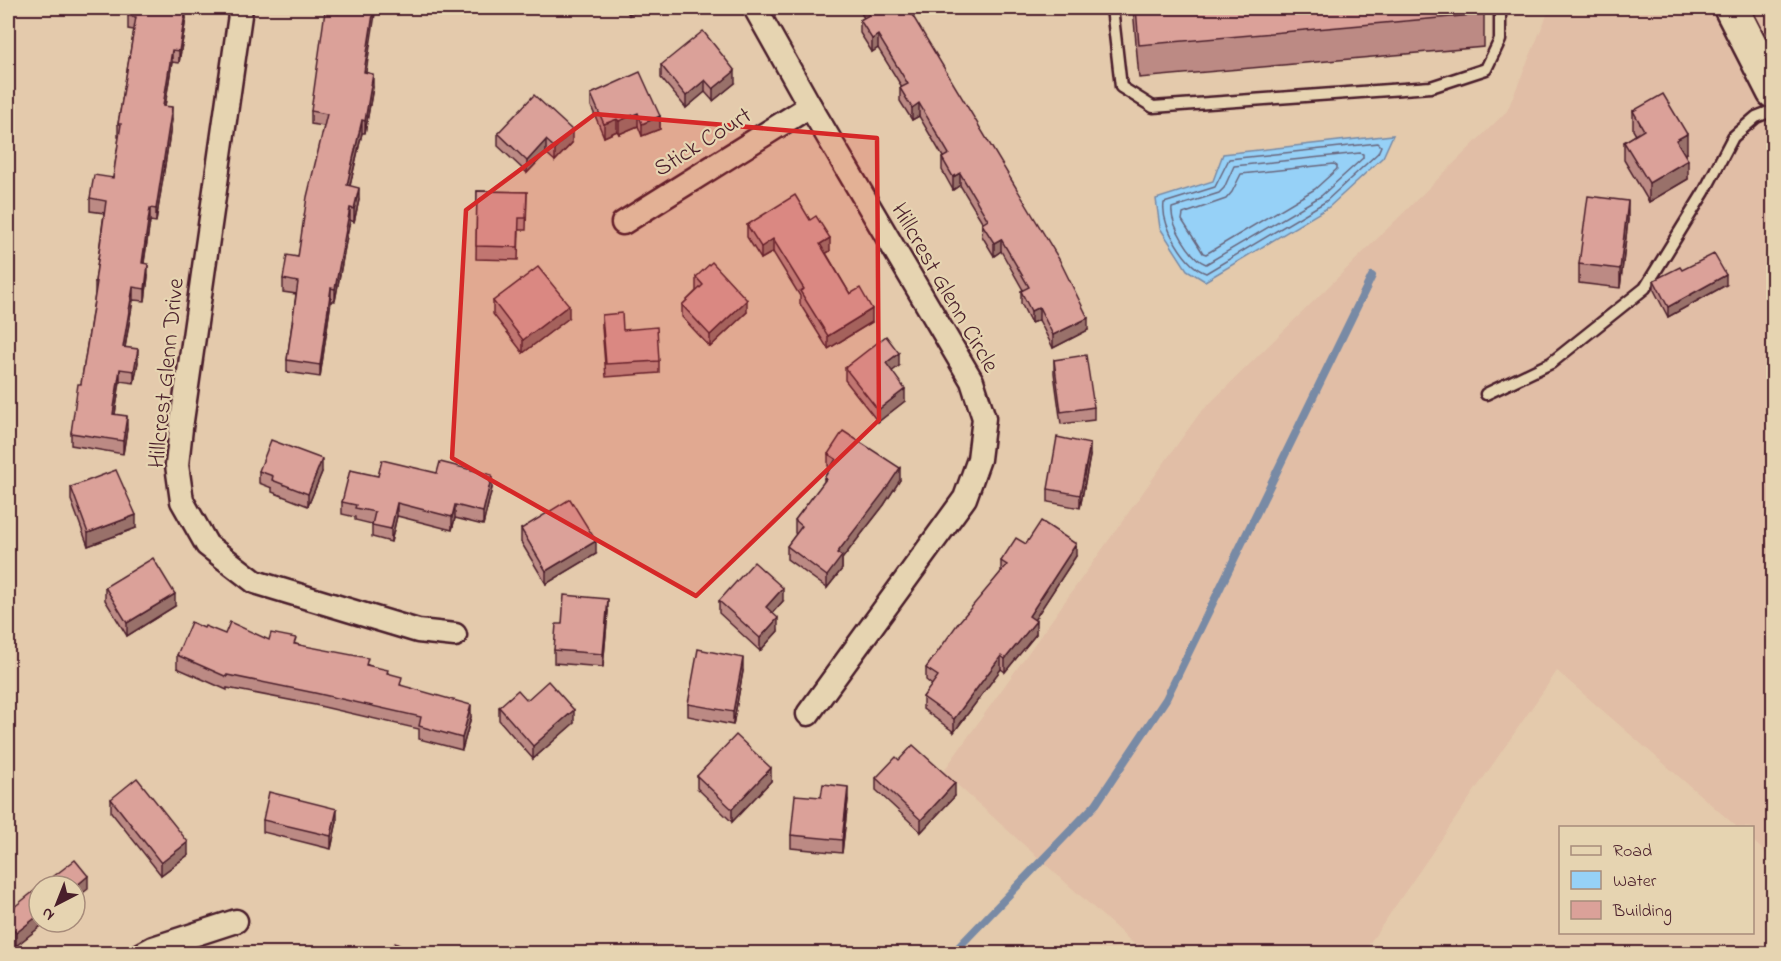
<svg xmlns="http://www.w3.org/2000/svg" width="1781" height="961" font-family="'Indie Flower',sans-serif">
	<rect width="100%" height="100%" fill="#e4caac"/>
	<filter id="ink" filterUnits="userSpaceOnUse"><feTurbulence type="fractalNoise" baseFrequency=".0167" numOctaves="2"/><feDisplacementMap in="SourceGraphic" scale="12" xChannelSelector="R" yChannelSelector="G"/><feConvolveMatrix kernelMatrix="1 2 1 2 8 2 1 2 1" color-interpolation-filters="sRGB"/></filter>
	<g filter="url(#ink)">
		<path fill="#e1bea6" d="M1550 8H1773V859L1753 841 1752 828 1737 827 1557 671 1363 953H1144L943 772 1199 414 1507 111Z"/>
		<path fill="#96d1f7" stroke="#788aa5" stroke-width="1.5" d="M1393 135 1383 157 1329 207 1205 281 1187 270 1160 228 1156 199 1213 181 1223 154Z"/>
		<g fill="none" stroke-linecap="round" stroke-linejoin="round">
			<g stroke="#68667d" stroke-width="1.5">
				<path d="M1378 143 1381 146 1378 153 1325 202 1206 273C1185 266 1161 225 1164 203L1215 187 1229 159Z"/>
				<path d="M1360 153 1363 154V158L1321 196 1206 264C1191 259 1170 224 1172 208L1219 193 1224 188 1234 166Z"/>
				<path d="M1334 164 1337 166V169L1315 189 1206 254 1203 253 1182 220 1183 214 1226 199 1232 192 1241 174Z"/>
			</g>
			<path stroke="#788aa5" stroke-width="8" d="M952 954 1096 804 1166 699 1372 276"/>
			<g stroke="#4a1f2b" stroke-width="15">
				<g id="service">
					<path d="M1112 8 1121 87 1153 107 1431 87 1486 69 1500 40V8"/>
					<path d="M1486 394 1551 363 1645 288 1704 192 1733 137 1756 117 1774 110"/>
				</g>
			</g>
			<g stroke="#4a1f2b" stroke-width="27">
				<g id="minor">
					<path d="M241 8 181 428 177 465 182 501 207 545 255 582 418 631 455 635"/>
					<path d="M755 8 810 106 972 381 984 418 979 459 965 498 808 714"/>
					<path d="M623 223 810 106"/>
					<path d="M142 954 153 948 236 921"/>
				</g>
			</g>
			<g stroke="#4a1f2b" stroke-width="38">
				<path id="trunk" d="M1731 8 1774 92"/>
			</g>
			<use href="#service" stroke="#e6d4b1" stroke-width="10"/>
			<use href="#minor" stroke="#e6d4b1" stroke-width="22"/>
			<use href="#trunk" stroke="#e6d4b1" stroke-width="33"/>
		</g>
		<g fill="#bc8a84" stroke="#4a1f2b" stroke-width="1.5">
			<path d="M625 8H642L629 15Z"/>
			<path d="M858 8H908L1088 330 1053 348 1039 320 1031 323 1021 303V291L1023 290 1001 251 994 256 982 236 983 223 960 185 953 190 942 170V158L943 157 919 116 912 120 900 101V88L902 87 878 48 872 52 860 33V20L864 18Z"/>
			<path d="M1133 8H1484V47L1139 78Z"/>
			<path d="M128 16 186 18 179 63 172 62 165 106 172 120 156 222 150 221 144 263 148 276 145 301 133 300 125 347 138 362 134 383 120 381 115 414 127 429 123 454 71 445V433L81 384 95 294V282L104 213 90 211V198L113 178 119 137H118V124L134 30 128 29Z"/>
			<path d="M661 65 735 83 713 101 705 92 686 108 661 78Z"/>
			<path d="M366 73 373 87 365 133H362L350 186 359 200 354 222 350 220 335 301H331L320 377 287 372V360L296 294 283 292V279L298 257 324 126 311 124V111Z"/>
			<path d="M591 94 660 116V129L642 136 638 126 619 134 617 131 604 137 591 106Z"/>
			<path d="M1633 111 1687 153 1684 154 1688 179 1649 202 1624 160V142L1636 135 1633 130Z"/>
			<path d="M498 133 572 143 555 161 546 153 527 173 498 146Z"/>
			<path d="M477 191 527 192 526 230H519L518 260 476 259Z"/>
			<path d="M810 220 830 251 826 253 850 294 872 322 828 349 800 304V296L773 252 761 259 747 237V225Z"/>
			<path d="M1628 220 1620 288 1579 283V264Z"/>
			<path d="M696 277 747 312 710 347 682 317V305L696 291Z"/>
			<path d="M1654 280 1726 285 1668 317 1654 290Z"/>
			<path d="M493 301 569 318 523 353 493 314Z"/>
			<path d="M602 315 623 330 659 361V373L606 377 602 327Z"/>
			<path d="M1054 360 1094 407V420L1061 424 1054 373Z"/>
			<path d="M899 366 892 371 905 401 878 422 845 380V368Z"/>
			<path d="M828 454 900 480 884 505 842 559V569L827 588 787 559V546L796 534 795 533V520L824 482V478L830 468 828 466Z"/>
			<path d="M1090 456 1080 508 1048 502V489Z"/>
			<path d="M259 471 322 472 308 506 272 492V488L259 483Z"/>
			<path d="M378 476 492 488 483 525 455 518 452 530 397 516 391 542 372 537V524L355 520V517L342 514V502Z"/>
			<path d="M71 487 136 528 88 546 71 500Z"/>
			<path d="M521 529 596 554 546 584 521 542Z"/>
			<path d="M1026 544 1076 556 1034 620 1036 634 1005 672 1001 669 954 732 923 709V697L932 685 926 680V668L1001 572V561Z"/>
			<path d="M105 587 175 606 127 636 105 600Z"/>
			<path d="M719 601H783L772 613 778 631 760 651 719 613Z"/>
			<path d="M608 611 603 667 554 663V650L562 624Z"/>
			<path d="M225 634 296 644 368 665 388 673 402 686 471 717 462 750 419 739V729L315 705 227 688V690L177 668V655Z"/>
			<path d="M743 671 733 725 688 716V704Z"/>
			<path d="M527 700 574 723 533 759 499 720V707Z"/>
			<path d="M899 760 955 796 921 832 876 790V778Z"/>
			<path d="M697 776 771 781 732 822 697 788Z"/>
			<path d="M821 797 848 800 842 853 791 848V835Z"/>
			<path d="M111 799 188 855 161 875 111 812Z"/>
			<path d="M263 820 337 821 331 849 263 832Z"/>
			<path d="M8 912 39 922H46L16 946 8 935Z"/>
		</g>
		<g fill="#99716b" stroke="#4a1f2b" stroke-width="1.5">
			<path d="M186 8V18L179 63V51Z"/>
			<path d="M374 8H376L364 85V72Z"/>
			<path d="M629 8H642L629 15Z"/>
			<path d="M878 35V48L872 52V39Z"/>
			<path d="M172 50V62L163 118V106Z"/>
			<path d="M735 71V83L713 101V89Z"/>
			<path d="M373 74V87L365 133V121Z"/>
			<path d="M705 80V92L686 108V96Z"/>
			<path d="M919 103V116L912 120V108Z"/>
			<path d="M172 107V120L156 222V209Z"/>
			<path d="M638 113V126L619 134V121Z"/>
			<path d="M660 116V129L642 136V124Z"/>
			<path d="M617 119V131L604 137V124Z"/>
			<path d="M362 120V133L347 198V185Z"/>
			<path d="M572 130V143L555 161V148Z"/>
			<path d="M1687 134V153L1676 159V140Z"/>
			<path d="M546 140V153L527 173V161Z"/>
			<path d="M1688 160V179L1649 202V183Z"/>
			<path d="M960 173V185L953 190V177Z"/>
			<path d="M359 188V200L354 222V209Z"/>
			<path d="M1628 201V220L1620 288V269Z"/>
			<path d="M150 208V221L142 275V263Z"/>
			<path d="M350 208V220L335 301V289Z"/>
			<path d="M830 238V251L820 257V244Z"/>
			<path d="M773 239V252L761 259V247Z"/>
			<path d="M1001 239V251L994 256V243Z"/>
			<path d="M148 264V276L145 301V289Z"/>
			<path d="M1726 275V285L1668 317V307Z"/>
			<path d="M133 287V300L123 359V347Z"/>
			<path d="M331 288V301L320 377V365Z"/>
			<path d="M747 300V312L710 347V335Z"/>
			<path d="M569 305V318L523 353V340Z"/>
			<path d="M1039 307V320L1031 323V311Z"/>
			<path d="M872 309V322L828 349V336Z"/>
			<path d="M1088 318V330L1053 348V335Z"/>
			<path d="M138 349V362L134 383V371Z"/>
			<path d="M899 353V366L886 376V363Z"/>
			<path d="M120 369V381L113 427V414Z"/>
			<path d="M905 389V401L878 422V410Z"/>
			<path d="M127 416V429L123 454V441Z"/>
			<path d="M1090 444V456L1080 508V495Z"/>
			<path d="M322 459V472L308 506V494Z"/>
			<path d="M900 468V480L884 505 842 559V569L827 588V576L837 553Z"/>
			<path d="M492 475V488L483 525V512Z"/>
			<path d="M397 503V516L391 542V529Z"/>
			<path d="M455 505V518L452 530V517Z"/>
			<path d="M136 515V528L88 546V533Z"/>
			<path d="M596 541V554L546 584V571Z"/>
			<path d="M1076 544V556L1029 628V616Z"/>
			<path d="M783 588V601L766 620V607Z"/>
			<path d="M175 594V606L127 636V623Z"/>
			<path d="M608 599V611L603 667V654Z"/>
			<path d="M778 618V631L760 651V638Z"/>
			<path d="M1036 621V634L1005 672V659Z"/>
			<path d="M1001 656V669L954 732V719Z"/>
			<path d="M743 658V671L733 725V712Z"/>
			<path d="M471 705V717L462 750V738Z"/>
			<path d="M574 710V723L533 759V746Z"/>
			<path d="M771 768V781L732 822V809Z"/>
			<path d="M955 783V796L921 832V820Z"/>
			<path d="M848 787V800L842 853V840Z"/>
			<path d="M337 809V821L331 849V836Z"/>
			<path d="M188 842V855L161 875V863Z"/>
			<path d="M88 876V889L75 899V887Z"/>
			<path d="M39 915V922H46L16 946V933Z"/>
		</g>
		<g fill="#dba199" stroke="#4a1f2b" stroke-width="1.5">
			<path d="M130 8H186L179 51 172 50 163 106 172 107 156 209 150 208 142 263 148 264 145 289 133 287 123 347 138 349 134 371 120 369 113 414 127 416 123 441 71 433 78 384H81L97 282H95L106 201 90 198 94 175 113 178 121 124H118L136 17 128 16Z"/>
			<path d="M340 8H374L364 72 373 74 365 121 362 120 347 185 359 188 354 209 350 208 335 289 331 288 320 365 287 360 298 282 283 279 287 255 298 257 307 197 327 114 311 111 325 11 339 13Z"/>
			<path d="M865 8H908L1059 259 1088 318 1053 335 1039 307 1031 311 1021 291 1029 287 1001 239 994 243 982 224 988 220 960 173 953 177 942 158 949 154 919 103 912 108 900 88 908 84 878 35 872 39 860 20 869 15Z"/>
			<path d="M1136 8H1484V14L1139 45Z"/>
			<path d="M703 31 735 71 713 89 705 80 686 96 661 65Z"/>
			<path d="M640 72 660 116 642 124 638 113 619 121 617 119 604 124 591 94Z"/>
			<path d="M1663 94 1687 134 1676 140 1688 160 1649 183 1624 142 1644 130 1633 111Z"/>
			<path d="M534 95 572 130 555 148 546 140 527 161 498 133Z"/>
			<path d="M477 191 527 192 526 218H519L518 247 476 246Z"/>
			<path d="M795 195 810 220 816 216 830 238 820 244 850 294 860 288 872 309 828 336 800 291 804 289 773 239 761 247 747 225Z"/>
			<path d="M1588 196 1628 201 1620 269 1579 264Z"/>
			<path d="M1714 254 1726 275 1668 307 1654 280 1680 267 1682 270Z"/>
			<path d="M712 262 747 300 710 335 682 305 703 285 696 277Z"/>
			<path d="M538 267 569 305 523 340 493 301Z"/>
			<path d="M622 313 623 330 657 327 659 361 606 364 602 315Z"/>
			<path d="M886 336 899 353 886 363 905 389 878 410 845 368Z"/>
			<path d="M1086 355 1094 407 1061 412 1054 360Z"/>
			<path d="M843 431 900 468 884 492 837 553 842 556 827 576 787 546 802 526 795 520 826 479 824 478 836 459 828 454Z"/>
			<path d="M1057 437 1090 444 1080 495 1048 489Z"/>
			<path d="M271 440 322 459 308 494 272 480 273 476 259 471Z"/>
			<path d="M382 460 437 473 440 462 492 475 483 512 455 505 452 517 397 503 391 529 372 525 375 512 355 508 356 505 342 502 350 470 378 476Z"/>
			<path d="M116 470 136 515 88 533 71 487Z"/>
			<path d="M570 499 596 541 546 571 521 529Z"/>
			<path d="M1041 521 1076 544 1029 616 1036 621 1005 659 1001 656 954 719 923 697 938 676 926 668 959 622 1007 565 1001 561 1016 538 1026 544Z"/>
			<path d="M153 558 175 594 127 623 105 587Z"/>
			<path d="M754 562 783 588 766 607 778 618 760 638 719 601Z"/>
			<path d="M564 595 608 599 603 654 554 650 556 624H562Z"/>
			<path d="M191 622 204 628 205 626 225 634 230 622 269 640 271 633 296 638 294 644 368 658 366 665 388 670 387 673 402 677 400 685 471 705 462 738 419 726 421 717 315 693 227 675V677L177 655Z"/>
			<path d="M698 649 743 658 733 712 688 704Z"/>
			<path d="M548 681 574 710 533 746 499 707 518 690 527 700Z"/>
			<path d="M736 735 771 768 732 809 697 776Z"/>
			<path d="M913 745 955 783 921 820 876 778 896 757 899 760Z"/>
			<path d="M137 778 188 842 161 863 111 799Z"/>
			<path d="M823 784 848 787 842 840 791 835 795 795 821 797Z"/>
			<path d="M269 792 337 809 331 836 263 820Z"/>
			<path d="M75 860 88 876 75 887 41 886Z"/>
			<path d="M39 887V915L16 933 8 922V912Z"/>
			<path d="M395 943 413 952 412 954H389Z"/>
		</g>
	</g>
	<path fill="#d62828" fill-opacity="0.2" stroke="#d62828" stroke-width="4.5" stroke-linejoin="round" d="M595 114 877 138 879 420 696 596 452 458 466 210Z"/>
	<g text-anchor="middle" stroke-width="4.5" stroke-linejoin="round" paint-order="stroke">
		<g font-size="24" fill="#4a1f2b" stroke="#e6d4b1">
			<text transform="translate(702 141) rotate(-32)" y="8">Stick Court</text>
			<text transform="translate(946 287) rotate(60)" y="8">Hillcrest Glenn Circle</text>
			<text transform="translate(165 373) rotate(-84)" y="8">Hillcrest Glenn Drive</text>
		</g>
	</g>
	<rect width="1781" height="961" fill="none" stroke="#e6d4b1" stroke-width="30"/>
	<rect x="15" y="15" width="1751" height="931" fill="none" stroke="#4a1f2b" stroke-width="2" filter="url(#ink)"/>
	<rect x="1559" y="826" width="195" height="108" fill="#e6d4b1" stroke="#a88c7b" stroke-width="1.5"/>
	<rect x="1571" y="846" width="30" height="9" fill="#e6d4b1" stroke="#a88c7b" stroke-width="1.5"/>
	<text x="1613" y="856" font-size="18" fill="#4a1f2b">Road</text>
	<rect x="1571" y="871" width="30" height="18" fill="#96d1f7" stroke="#a88c7b" stroke-width="1.5"/>
	<text x="1613" y="886" font-size="18" fill="#4a1f2b">Water</text>
	<rect x="1571" y="901" width="30" height="18" fill="#dba199" stroke="#a88c7b" stroke-width="1.5"/>
	<text x="1613" y="916" font-size="18" fill="#4a1f2b">Building</text>
	<g transform="translate(57 904) rotate(222)"><circle r="28" fill="#e6d4b1" stroke="#a88c7b" stroke-width="1.5"/>
	<path d="M0-4.5L10 22L0 15L-10 22Z" fill="#4a1f2b"/>
	<text y="-9" font-size="16" font-weight="bold" text-anchor="middle" fill="#4a1f2b">N</text>
	</g>
</svg>
